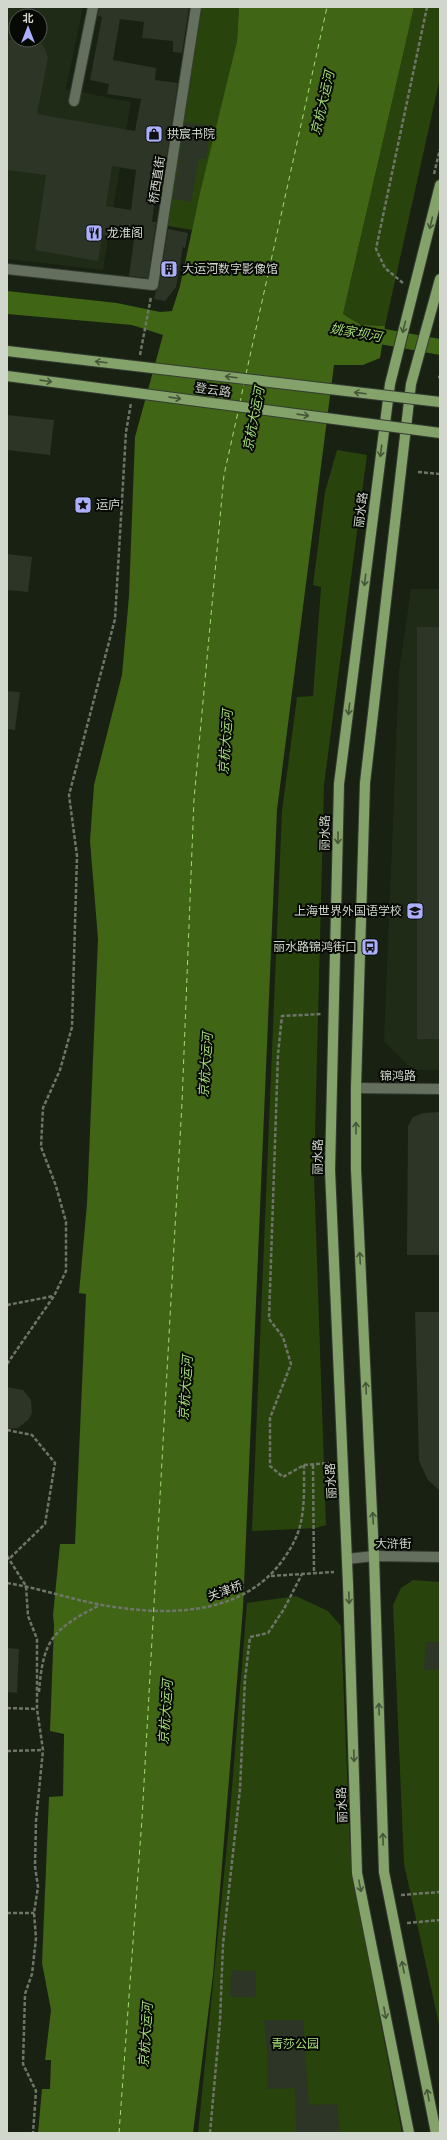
<svg xmlns="http://www.w3.org/2000/svg" width="447" height="2140" font-family="'Space Grotesk','Noto Sans SC',sans-serif">
	<rect width="100%" height="100%" fill="#182112"/>
	<g fill="#1f2b16" fill-rule="evenodd">
		<path d="M7 7H83L66 89 131 102 103 270 7 259ZM16 16H40V40H16Z"/>
		<path d="M411 589H440V1070H412L384 1041 399 671Z"/>
	</g>
	<g fill="#29430c">
		<path d="M196 7H239L237 41 192 230 163 225Z"/>
		<path d="M414 7H440V78L385 326 361 325 343 314Z"/>
		<path d="M337 450 367 455 324 785 314 1173 326 1525 316 1528 252 1531 282 811 297 697 313 696 321 587 313 585 325 492Z"/>
		<path d="M413 1580 440 1582V2029L404 1864 393 1605 401 1588Z"/>
		<path d="M296 1596 328 1611 341 1626 350 1844 376 1999 402 2133H198L229 1825 247 1603Z"/>
	</g>
	<path fill="#3f6515" d="M239 7H414L343 314 361 325 385 326 380 358 363 365H334L277 810 243 1608 213 1975 193 2133H38L42 2089H50L51 2060H45L51 2010 42 1963 49 1797 63 1796 64 1734 50 1731 54 1625 53 1615 60 1544H75L86 1294 79 1293 87 1204 98 939 90 841 94 785 122 675 129 596 135 437 163 335 132 325 7 314V291L117 303 160 312 172 311 180 286 200 193 237 41Z"/>
	<g fill="none" stroke-linecap="round" stroke-linejoin="round">
		<path stroke="#3f6515" stroke-width="16" d="M363 333 440 347"/>
		<g stroke="#a5dc75" stroke-width="1" stroke-dasharray="5 4" stroke-linecap="butt">
			<path d="M246 374 327 7"/>
			<path d="M240 403 244 383"/>
			<path d="M119 2133 142 1819 182 1103 194 799 224 475 238 412"/>
		</g>
	</g>
	<g fill="#2c3526" fill-rule="evenodd">
		<path d="M99 7H189L182 53 173 52V41L142 38 144 22 120 19 113 60 156 68 155 80 178 83 160 199 155 198 152 222H156L148 278 129 276 134 239 102 235 98 261 35 250 46 175 7 170V41L9 40H35L42 44 45 49 48 58 37 114 135 131 141 99 107 94 109 84 90 80 102 17 98 16ZM112 166 136 170 131 210 106 206Z"/>
		<path d="M185 122 211 126 206 159H199L191 202 173 199Z"/>
		<path d="M168 229 188 233 185 248 183 247 176 287 165 301 154 299 156 291 159 286Z"/>
		<path d="M7 415 54 420 50 455 7 450Z"/>
		<path d="M7 554 32 557 28 592 7 590Z"/>
		<rect x="417" y="627" width="23" height="412"/>
		<path d="M7 691 20 692 15 730 7 729Z"/>
		<path d="M440 1112V1255H407L408 1126 413 1117 423 1113Z"/>
		<path d="M415 1312H440V1491L428 1480 419 1461Z"/>
		<path d="M7 1387 23 1390 31 1400 32 1413 29 1419 18 1428 7 1429Z"/>
		<path d="M426 1642H440V1669L424 1670Z"/>
		<path d="M7 1648 19 1649 17 1693 7 1692Z"/>
		<path d="M231 1970 256 1971 255 1997H230Z"/>
		<path d="M264 2020H303L309 2105 337 2104 340 2133H296L295 2088 267 2089V2049Z"/>
	</g>
	<g fill="none" stroke-linecap="round" stroke-linejoin="round">
		<g stroke="#353b32" stroke-width="12">
			<g id="minor">
				<path d="M74 101 93 7"/>
				<path d="M7 269 153 285 196 7"/>
				<path d="M356 1088 440 1089"/>
				<path d="M347 1559 374 1556 440 1557"/>
			</g>
		</g>
		<g stroke="#353b32" stroke-width="12">
			<g id="major">
				<path d="M409 2133 357 1873 348 1584 330 1170 339 784 390 384 440 185"/>
				<path d="M436 2133 384 1872 374 1556 356 1169V1088L365 783 411 384 440 279"/>
			</g>
		</g>
		<g stroke="#6e7569" stroke-width="2.5" stroke-dasharray="4 2" stroke-linecap="butt">
			<path d="M434 174 440 149"/>
			<path d="M403 283 385 268 376 249 427 7"/>
			<path d="M140 355 151 297"/>
			<path d="M438 377H440"/>
			<path d="M418 472 440 474"/>
			<path d="M7 1305 54 1296"/>
			<path d="M7 1364 54 1296 66 1271V1222L56 1186 41 1147 43 1108 60 1070 72 1027 77 856 69 795 115 619 126 432 131 403"/>
			<path d="M7 1430 32 1435 55 1463 45 1524 9 1559"/>
			<path d="M304 1465 330 1463"/>
			<path d="M313 1465 314 1573"/>
			<path d="M7 1556 26 1586 28 1616 37 1639V1709L43 1750 36 1821 35 1866 38 1887 34 1913 36 1938 32 1974 25 1994 23 2064 36 2091 33 2133"/>
			<path d="M271 1576 334 1572"/>
			<path d="M7 1583C39 1588 70 1599 102 1605 165 1616 241 1617 282 1561 290 1550 297 1538 300 1526 305 1507 304 1484 304 1465L283 1477 270 1466V1418L291 1364 283 1337 269 1319 278 1054 282 1016 322 1014"/>
			<path d="M39 1692C43 1639 53 1629 100 1605"/>
			<path d="M7 1708 37 1709"/>
			<path d="M7 1751 43 1750"/>
			<path d="M401 1895 440 1892"/>
			<path d="M7 1913H34"/>
			<path d="M407 1923 440 1920"/>
			<path d="M210 2133 220 2021 223 1944 240 1789 245 1679 250 1637 268 1633 284 1609 302 1574"/>
		</g>
		<use href="#minor" stroke="#646f5d" stroke-width="10"/>
		<use href="#major" stroke="#84a36b" stroke-width="10"/>
		<g stroke="#353b32" stroke-width="12" stroke-linecap="butt">
			<g id="major-bridge">
				<path d="M7 351 440 402"/>
				<path d="M7 376 440 433"/>
			</g>
		</g>
		<use href="#major-bridge" stroke="#84a36b" stroke-width="10"/>
	</g>
	<defs><path id="oneway-shaft" d="M-6 0H5M1.5-3L5.5 0L1.5 3" fill="none" stroke-width="1.6" stroke-linecap="round" stroke-linejoin="round"/></defs>
	<g stroke="#455638">
		<use href="#oneway-shaft" transform="translate(431 223) rotate(104)"/>
		<use href="#oneway-shaft" transform="translate(404 327) rotate(104)"/>
		<use href="#oneway-shaft" transform="translate(101 362) rotate(-173)"/>
		<use href="#oneway-shaft" transform="translate(231 377) rotate(-173)"/>
		<use href="#oneway-shaft" transform="translate(46 381) rotate(8)"/>
		<use href="#oneway-shaft" transform="translate(360 393) rotate(-173)"/>
		<use href="#oneway-shaft" transform="translate(175 398) rotate(8)"/>
		<use href="#oneway-shaft" transform="translate(303 415) rotate(8)"/>
		<use href="#oneway-shaft" transform="translate(381 451) rotate(97)"/>
		<use href="#oneway-shaft" transform="translate(365 580) rotate(97)"/>
		<use href="#oneway-shaft" transform="translate(349 709) rotate(97)"/>
		<use href="#oneway-shaft" transform="translate(338 838) rotate(91)"/>
		<use href="#oneway-shaft" transform="translate(356 1128) rotate(-90)"/>
		<use href="#oneway-shaft" transform="translate(360 1258) rotate(-93)"/>
		<use href="#oneway-shaft" transform="translate(366 1388) rotate(-93)"/>
		<use href="#oneway-shaft" transform="translate(373 1518) rotate(-93)"/>
		<use href="#oneway-shaft" transform="translate(349 1598) rotate(88)"/>
		<use href="#oneway-shaft" transform="translate(379 1709) rotate(-92)"/>
		<use href="#oneway-shaft" transform="translate(354 1756) rotate(88)"/>
		<use href="#oneway-shaft" transform="translate(383 1839) rotate(-92)"/>
		<use href="#oneway-shaft" transform="translate(360 1886) rotate(79)"/>
		<use href="#oneway-shaft" transform="translate(403 1967) rotate(-101)"/>
		<use href="#oneway-shaft" transform="translate(385 2013) rotate(79)"/>
		<use href="#oneway-shaft" transform="translate(428 2095) rotate(-101)"/>
	</g>
	<defs>
		<g id="shop-square" transform="scale(0.9)"><rect x="-9" y="-9" width="18" height="18" rx="4" fill="#acaffb" stroke="#060904"/><path d="M-5-2.5h2.3a2.7 3.5 0 0 1 5.4 0H5L5.5 6h-11ZM-1.5-2.5h3a1.5 2.3 0 0 0-3 0Z" fill="#111"/></g>
		<g id="restaurant-square" transform="scale(0.9)"><rect x="-9" y="-9" width="18" height="18" rx="4" fill="#acaffb" stroke="#060904"/><path d="M-5-6h1v4h1v-4h1v4h1v-4h1v5L-1.5 .5V6h-2V.5L-5-1ZM5-6V6H3V1.5H1.5Q1.5-4 5-6Z" fill="#111"/></g>
		<g id="building-square" transform="scale(0.9)"><rect x="-9" y="-9" width="18" height="18" rx="4" fill="#acaffb" stroke="#060904"/><path d="M-4-6H4V6H1V3H-1V6H-4ZM-2.5-4.3h1.7v1.8h-1.7ZM.8-4.3h1.7v1.8H.8ZM-2.5-1h1.7V.8h-1.7ZM.8-1h1.7V.8H.8Z" fill="#111"/></g>
		<g id="sight-square" transform="scale(0.9)"><rect x="-9" y="-9" width="18" height="18" rx="4" fill="#acaffb" stroke="#060904"/><path d="M0-6L1.8-2.2L6-1.7L2.9 1.2L3.7 5.4L0 3.3L-3.7 5.4L-2.9 1.2L-6-1.7L-1.8-2.2Z" fill="#111"/></g>
		<g id="school-square" transform="scale(0.9)"><rect x="-9" y="-9" width="18" height="18" rx="4" fill="#acaffb" stroke="#060904"/><path d="M0-5L7-2L0 1L-7-2ZM-4 1L0 2.5L4 1V4Q0 6-4 4Z" fill="#111"/></g>
		<g id="bus-square" transform="scale(0.9)"><rect x="-9" y="-9" width="18" height="18" rx="4" fill="#acaffb" stroke="#060904"/><path d="M-5-6H5V4H4V6H2V4H-2V6H-4V4H-5ZM-3.5-4V0h7V-4ZM-3.5 1.2v1.5H-2V1.2ZM2 1.2v1.5H3.5V1.2Z" fill="#111"/></g>
	</defs>
	<g fill-rule="evenodd">
		<use href="#shop-square" x="154" y="134"/>
		<use href="#restaurant-square" x="94" y="233"/>
		<use href="#building-square" x="169" y="269"/>
		<use href="#sight-square" x="83" y="505"/>
		<use href="#school-square" x="415" y="911"/>
		<use href="#bus-square" x="370" y="947"/>
	</g>
	<g text-anchor="middle" stroke-width="4" stroke-linejoin="round" paint-order="stroke">
		<g font-size="12" fill="#d1d7cd" stroke="#060904" text-anchor="start">
			<text x="167" y="138">拱宸书院</text>
			<text x="107" y="237">龙淮阁</text>
			<text x="182" y="273">大运河数字影像馆</text>
			<text x="96" y="509">运庐</text>
			<text x="402" y="915" text-anchor="end">上海世界外国语学校</text>
			<text x="357" y="951" text-anchor="end">丽水路锦鸿街口</text>
		</g>
		<g font-size="12" fill="#d1d7cd" stroke="#060904">
			<text transform="translate(157 180) rotate(-81)" y="4">桥西直街</text>
			<text transform="translate(213 390) rotate(8)" y="4">登云路</text>
			<text transform="translate(361 510) rotate(-83)" y="4">丽水路</text>
			<text transform="translate(325 833) rotate(-89)" y="4">丽水路</text>
			<text x="398" y="1080">锦鸿路</text>
			<text transform="translate(318 1157) rotate(-89)" y="4">丽水路</text>
			<text transform="translate(331 1481) rotate(-93)" y="4">丽水路</text>
			<text x="393" y="1548">大浒街</text>
			<text transform="translate(225 1591) rotate(-19)" y="4">关津桥</text>
			<text transform="translate(342 1805) rotate(-92)" y="4">丽水路</text>
		</g>
		<g font-size="12" fill="#a8df79" stroke="#060904">
			<text x="295" y="2048">青莎公园</text>
		</g>
		<g font-size="13" font-style="italic" fill="#a5dc75" stroke="#060904">
			<text transform="translate(322 103) rotate(-77)" y="5">京杭大运河</text>
			<text transform="translate(356 332) rotate(10)" y="5">姚家坝河</text>
			<text transform="translate(253 419) rotate(-79)" y="5">京杭大运河</text>
			<text transform="translate(225 742) rotate(-86)" y="5">京杭大运河</text>
			<text transform="translate(205 1065) rotate(-86)" y="5">京杭大运河</text>
			<text transform="translate(185 1388) rotate(-86)" y="5">京杭大运河</text>
			<text transform="translate(165 1712) rotate(-86)" y="5">京杭大运河</text>
			<text transform="translate(145 2035) rotate(-86)" y="5">京杭大运河</text>
		</g>
	</g>
	<rect width="447" height="2140" fill="none" stroke="#d1d7cd" stroke-width="16"/>
	<g transform="translate(28 28)"><circle r="19" fill="#060904" stroke="#575b54"/>
	<path d="M0-3L7 15L0 10L-7 15Z" fill="#acaffb"/>
	<text y="-6" font-size="11" font-weight="bold" text-anchor="middle" fill="#d1d7cd">北</text>
	</g>
</svg>
